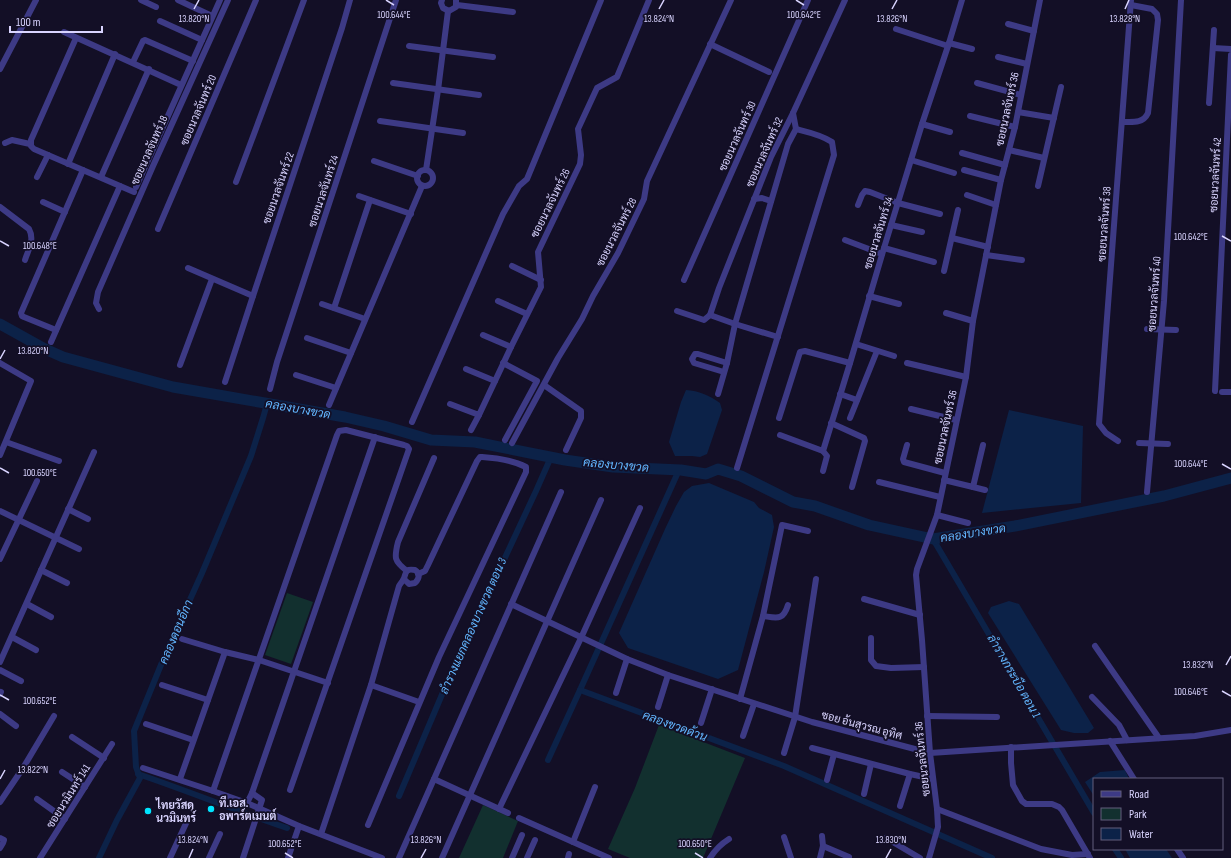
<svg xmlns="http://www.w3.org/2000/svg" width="1231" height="858" font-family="'Sofia Sans Condensed',Sarabun,sans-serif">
	<rect width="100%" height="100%" fill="#130f26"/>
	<g fill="#12302f">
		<path d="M287 593 313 602 291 664 265 655Z"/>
		<path d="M659 725 745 758 703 858H630L608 849 635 788Z"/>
		<path d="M483 805 518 821 503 858H459Z"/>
	</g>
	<g fill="#0c2248">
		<path d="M686 390C699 391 709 395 720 403L722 410 707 454 700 457 692 456H675L669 442 681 402Z"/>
		<path d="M1009 410 1083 426 1081 503 982 513Z"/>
		<path d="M709 483 754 502 759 508 772 515 774 527 764 572 738 670 718 679 628 648 619 633 665 529 676 506 684 492 692 486Z"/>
		<path d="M1009 601 1019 604 1094 728 1088 733H1074L1061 730 988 613 991 607Z"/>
		<path d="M1125 770 1129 779H1094V796L1085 782 1100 772Z"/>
		<path d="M1125 849H1166L1172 858H1130Z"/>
	</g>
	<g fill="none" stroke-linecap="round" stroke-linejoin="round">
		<g stroke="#0c2248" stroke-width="6">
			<path d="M679 470 580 690 784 766 992 858"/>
			<path d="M933 539 1094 813"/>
			<path d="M548 760 580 690"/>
			<path d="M138 774C188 791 237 811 287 828"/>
			<path d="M399 796 449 678 536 491 551 457"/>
			<path d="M1115 849 1121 858"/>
			<path d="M99 858 117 820 140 778 136 767 134 731 165 655 202 573 251 456 263 418 267 404"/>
		</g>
		<path stroke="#0c2248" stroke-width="11" d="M0 324 45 349 63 357 173 387 345 417 384 426 431 440 475 442 565 460 613 467 681 470 706 474 718 469 741 476 793 502 815 506 869 525 933 539 1015 526 1164 496 1231 478"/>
		<g stroke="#3d3a85" stroke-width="6">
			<path d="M141 0 156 7"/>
			<path d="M178 0 212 16"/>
			<path d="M442 0 441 3 443 8 449 11 456 7V0"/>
			<path d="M457 5 513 12"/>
			<path d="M160 21 202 40"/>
			<path d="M1008 24 1034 31"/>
			<path d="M896 29 948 46"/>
			<path d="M64 32 181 85"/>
			<path d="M76 38 31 140V146L34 149 134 192"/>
			<path d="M949 43 972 49"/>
			<path d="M710 44 769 72"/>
			<path d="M409 46 493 57"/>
			<path d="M1213 48 1231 49"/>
			<path d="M998 57 1027 64"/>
			<path d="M133 62 143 41 145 40 193 61"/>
			<path d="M0 69 36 0"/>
			<path d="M393 83 479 95"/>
			<path d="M977 83 1021 95"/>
			<path d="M1209 103 1214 30"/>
			<path d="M1018 112 1054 118"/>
			<path d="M970 116 1015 127"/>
			<path d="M380 121 463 133"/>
			<path d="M1122 122C1132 122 1143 124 1148 113L1158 20 1157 14 1152 9 1131 5"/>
			<path d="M922 124 950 132"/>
			<path d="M5 143 12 140 30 144"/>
			<path d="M1009 150 1044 158"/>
			<path d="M962 153 1005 165"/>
			<path d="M911 160 954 173"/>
			<path d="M374 161 418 176"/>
			<path d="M68 164 115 54"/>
			<path d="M426 170 438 90 448 11"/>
			<path d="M964 170 1001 180"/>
			<circle cx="425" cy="178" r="8"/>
			<path d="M37 177 48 155"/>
			<path d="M101 177 149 69"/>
			<path d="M236 182 304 0"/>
			<path d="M1038 186 1061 87"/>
			<path d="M136 187 220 0"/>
			<path d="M967 195 996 205"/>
			<path d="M359 196 411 214"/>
			<path d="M754 199 762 198 771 201"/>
			<path d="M43 202 65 212"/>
			<path d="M858 205 862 195 865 191 870 192 898 203 940 214"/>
			<path d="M0 207 29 229C35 240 28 250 25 260"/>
			<path d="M891 225 922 232"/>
			<path d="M158 229 256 0"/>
			<path d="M952 238 988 247"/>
			<path d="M845 240 882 254"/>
			<path d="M884 248 934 262"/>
			<path d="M986 255 1022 260"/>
			<path d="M512 266 541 280"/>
			<path d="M188 268 253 296"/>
			<path d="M944 271 958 210"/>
			<path d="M684 280 808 0"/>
			<path d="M869 296 899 304"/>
			<path d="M498 301 527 314"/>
			<path d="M322 304 365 319"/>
			<path d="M334 308 370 200"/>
			<path d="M99 309 96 303 98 292 153 166 228 0"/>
			<path d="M677 311 704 320 710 315 735 324 778 337"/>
			<path d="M946 313 973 321"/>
			<path d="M710 315 719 288 771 157 793 113 845 0"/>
			<path d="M1147 329 1176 330"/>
			<path d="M56 330 24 317 22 316 21 313 83 170"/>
			<path d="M483 335 511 347"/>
			<path d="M307 338 351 353"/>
			<path d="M51 342 120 186"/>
			<path d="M856 344 894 356"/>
			<path d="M0 363 31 381 0 455"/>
			<path d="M503 363 537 381 505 440"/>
			<path d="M907 363 966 377"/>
			<path d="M180 365 212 279"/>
			<path d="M466 369 495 381"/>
			<path d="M724 372 694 363 692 359 695 354H698L727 363"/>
			<path d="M296 375 336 388"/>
			<path d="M225 382 253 296 342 28 350 0"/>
			<path d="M544 385 581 411V418L566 450"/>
			<path d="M270 389 277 362 396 0"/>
			<path d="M1215 391 1231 55"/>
			<path d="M1222 392H1231"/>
			<path d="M718 394 727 363 735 324 788 144 796 129"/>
			<path d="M840 394 857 400"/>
			<path d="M450 404 479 415 511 347 541 287 538 252 580 164 581 155 578 129 597 88 617 77 649 0"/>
			<path d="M329 405 422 186"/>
			<path d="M911 409 956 420"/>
			<path d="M779 418 800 352 805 351 850 363"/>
			<path d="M850 418 877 351"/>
			<path d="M412 422 503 214 519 186 527 179 601 0"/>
			<path d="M831 423 864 438 865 441 852 487"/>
			<path d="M471 430 479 415"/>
			<path d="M780 435 823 451"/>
			<path d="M1118 441 1106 433 1099 424 1131 0"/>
			<path d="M6 442 59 461"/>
			<path d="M512 443 558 358 582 319 593 296 618 253 644 199 647 181 731 0"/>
			<path d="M1139 443 1168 444"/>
			<path d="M907 445 903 459 904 462 945 473"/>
			<path d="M737 468 834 155 832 142C822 135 808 132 796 129L793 113"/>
			<path d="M823 471 827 456 823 451 850 363 884 248 922 124 949 43 962 0"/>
			<path d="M944 480 973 487 983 445"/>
			<path d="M879 482 940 497"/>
			<path d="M973 487 985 490"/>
			<path d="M1147 492 1164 301 1181 0"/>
			<path d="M68 509 88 519"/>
			<path d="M0 511 79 549"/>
			<path d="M937 515 968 523"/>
			<path d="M0 559 37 481"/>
			<path d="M41 570 67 583"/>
			<path d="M407 571C394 561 394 558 398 542L434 458"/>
			<path d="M864 599 920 615"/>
			<path d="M27 604 51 617"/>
			<path d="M511 604 627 659 668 675 812 722 930 753 1195 736 1231 730"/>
			<path d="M763 616C777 618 783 621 788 605"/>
			<path d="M12 637 36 650"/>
			<path d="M871 638V660L876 666 891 668 924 667"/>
			<path d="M182 639 225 652 259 660 328 683"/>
			<path d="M1095 646 1159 738"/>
			<path d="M0 662 94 452"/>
			<path d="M0 670 21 681"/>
			<path d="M162 685 208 700"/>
			<path d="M371 685 419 702"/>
			<path d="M616 693 627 659"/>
			<path d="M0 694 1 692"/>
			<path d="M1092 697 1119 725 1127 740"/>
			<path d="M740 699 763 616 782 525 808 531"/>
			<path d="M658 707 668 675"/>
			<path d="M0 714 16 726"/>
			<path d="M927 716 997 717"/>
			<path d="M701 723 712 689"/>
			<path d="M146 724 193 740"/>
			<path d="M743 736 754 704"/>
			<path d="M72 737 104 758"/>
			<path d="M1110 741 1134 779"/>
			<path d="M1011 747V763L1013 785 1022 801 1026 804H1052L1059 807 1062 810 1090 858"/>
			<path d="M812 748 910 774 933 779"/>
			<path d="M784 753 795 717 816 579"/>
			<path d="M143 768 213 791 247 803 299 826 382 858"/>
			<path d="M62 772 85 787"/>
			<path d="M180 779 225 652"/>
			<path d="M434 779 508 813"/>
			<path d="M827 780 834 754"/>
			<path d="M213 791 337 435 339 431 346 430 404 445 407 446 409 449 290 790"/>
			<path d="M864 794 871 764"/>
			<path d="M37 799 65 819"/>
			<path d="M0 802 23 768 54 716"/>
			<path d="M247 803 252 793 375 437"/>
			<path d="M900 806 910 774"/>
			<path d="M499 809 581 638 640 508"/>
			<path d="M937 809 1041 849 1072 855 1088 854"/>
			<path d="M519 818 609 858"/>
			<path d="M368 825 439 657 526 472V467C513 460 497 458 482 457H480L477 461 428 565 425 571 418 574"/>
			<path d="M321 834 371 685 399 586C400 584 402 582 403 580 407 574 403 568 415 570 420 573 420 578 415 583L409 584 404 579"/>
			<path d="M784 837 791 858"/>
			<path d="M0 838 4 840 3 843 0 848"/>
			<path d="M886 838 920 858"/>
			<path d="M573 842 595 787"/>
			<path d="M823 846 849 857"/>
			<path d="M1177 849 1183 858"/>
			<path d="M40 858 112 744"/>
			<path d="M170 858 188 819"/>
			<path d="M209 858 220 834"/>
			<path d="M243 858 262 800 252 793"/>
			<path d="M288 858 299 826"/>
			<path d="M399 858 561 492"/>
			<path d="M442 858 601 500"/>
			<path d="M512 858 522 835"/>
			<path d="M527 858 535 840"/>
			<path d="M568 858 569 854"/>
			<path d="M710 858C715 850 721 844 729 839"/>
			<path d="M820 858 823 846 822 836"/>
			<path d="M929 858 938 827 937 809 930 753 922 640 916 575 917 569 930 534 937 515 966 377 973 321 1001 180 1015 127 1040 0"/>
		</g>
	</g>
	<path fill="none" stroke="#d9d4ff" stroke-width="1.5" d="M386 0 394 5M796 0 804 5M194 9 199 0M659 9 664 0M892 9 897 0M1125 9 1129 0M1222 236 1231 241M0 241 9 246M0 359 5 350M1222 464 1231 469M0 468 9 473M1226 665 1231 656M1222 691 1231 696M0 695 9 700M0 779 5 770M285 853 293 858M695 853 703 858M189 858 193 849M421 858 426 849M886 858 891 849"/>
	<g fill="#00e5ff" stroke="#130f26" stroke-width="1.5">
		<circle cx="211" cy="809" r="4"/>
		<circle cx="148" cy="811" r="4"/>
	</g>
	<g text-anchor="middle" stroke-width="3.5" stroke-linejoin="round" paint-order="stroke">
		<g font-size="11" fill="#d9d4ff" stroke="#130f26">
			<text transform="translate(1007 109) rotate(-78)" y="4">ซอยนวลจันทร์ 36</text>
			<text transform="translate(198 110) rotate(-67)" y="4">ซอยนวลจันทร์ 20</text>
			<text transform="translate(737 136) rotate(-66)" y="4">ซอยนวลจันทร์ 30</text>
			<text transform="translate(149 150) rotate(-66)" y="4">ซอยนวลจันทร์ 18</text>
			<text transform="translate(764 152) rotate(-66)" y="4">ซอยนวลจันทร์ 32</text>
			<text transform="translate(1215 175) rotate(-87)" y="4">ซอยนวลจันทร์ 42</text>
			<text transform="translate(278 188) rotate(-71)" y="4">ซอยนวลจันทร์ 22</text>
			<text transform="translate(323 191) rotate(-72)" y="4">ซอยนวลจันทร์ 24</text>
			<text transform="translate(550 203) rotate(-64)" y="4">ซอยนวลจันทร์ 26</text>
			<text transform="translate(1104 224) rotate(-86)" y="4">ซอยนวลจันทร์ 38</text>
			<text transform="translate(616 232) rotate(-63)" y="4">ซอยนวลจันทร์ 28</text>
			<text transform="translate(878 233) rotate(-73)" y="4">ซอยนวลจันทร์ 34</text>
			<text transform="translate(1154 294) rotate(-86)" y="4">ซอยนวลจันทร์ 40</text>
			<text transform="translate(945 427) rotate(-78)" y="4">ซอยนวลจันทร์ 36</text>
			<text transform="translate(862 725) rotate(15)" y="4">ซอย อ้นสุวรณ อุทิศ</text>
			<text transform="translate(922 759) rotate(-96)" y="4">ซอยนวลจันทร์ 36</text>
			<text transform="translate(68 796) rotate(-58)" y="4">ซอยนวมินทร์ 141</text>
		</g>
		<g font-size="11" font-weight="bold" fill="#d9d4ff" stroke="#130f26" text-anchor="start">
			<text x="219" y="807">ที.เอส.<tspan x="219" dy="13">อพาร์ตเมนต์</tspan></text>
			<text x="156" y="809">ไทยวัสดุ<tspan x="156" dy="13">นวมินทร์</tspan></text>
		</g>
		<g font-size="12" font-style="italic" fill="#62b6ff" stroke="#130f26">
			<text transform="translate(298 409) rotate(10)" y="4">คลองบางขวด</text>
			<text transform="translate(616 465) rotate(5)" y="4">คลองบางขวด</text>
			<text transform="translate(973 533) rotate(-9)" y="4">คลองบางขวด</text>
			<text transform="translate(473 626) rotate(-66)" y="4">ลำรางแยกคลองบางขวด ตอน 3</text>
			<text transform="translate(176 632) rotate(-67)" y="4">คลองดอนอีกา</text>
			<text transform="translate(1014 676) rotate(60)" y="4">ลำรางกระบือ ตอน 1</text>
			<text transform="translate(675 726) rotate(20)" y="4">คลองขวดด้วน</text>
		</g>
	</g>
	<g font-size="10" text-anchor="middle" fill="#d9d4ff" stroke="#130f26" stroke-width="3.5" stroke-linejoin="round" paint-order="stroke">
		<text x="394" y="18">100.644°E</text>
		<text x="804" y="18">100.642°E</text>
		<text x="194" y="22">13.820°N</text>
		<text x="659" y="22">13.824°N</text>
		<text x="892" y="22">13.826°N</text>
		<text x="1125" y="22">13.828°N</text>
		<text x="1191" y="240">100.642°E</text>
		<text x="40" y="249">100.648°E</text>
		<text x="33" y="354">13.820°N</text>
		<text x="1191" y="467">100.644°E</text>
		<text x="40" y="476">100.650°E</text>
		<text x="1198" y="668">13.832°N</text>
		<text x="1191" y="695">100.646°E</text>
		<text x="40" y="704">100.652°E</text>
		<text x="33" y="773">13.822°N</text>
		<text x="193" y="843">13.824°N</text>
		<text x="426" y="843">13.826°N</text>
		<text x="891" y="843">13.830°N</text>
		<text x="285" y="847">100.652°E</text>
		<text x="695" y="847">100.650°E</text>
	</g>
	<rect x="1093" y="778" width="130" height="72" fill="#130f26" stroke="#625e7d"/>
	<rect x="1101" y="791" width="20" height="6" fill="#3d3a85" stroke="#625e7d"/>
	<text x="1129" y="798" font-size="12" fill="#d9d4ff">Road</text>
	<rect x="1101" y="808" width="20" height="12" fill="#12302f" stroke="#625e7d"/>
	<text x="1129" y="818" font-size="12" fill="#d9d4ff">Park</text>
	<rect x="1101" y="828" width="20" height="12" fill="#0c2248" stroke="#625e7d"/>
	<text x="1129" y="838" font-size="12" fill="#d9d4ff">Water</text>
	<path d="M10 26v6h92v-6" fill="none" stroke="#d9d4ff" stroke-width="2"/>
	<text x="16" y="26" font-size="12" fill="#d9d4ff" stroke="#130f26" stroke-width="3" paint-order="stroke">100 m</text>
</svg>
